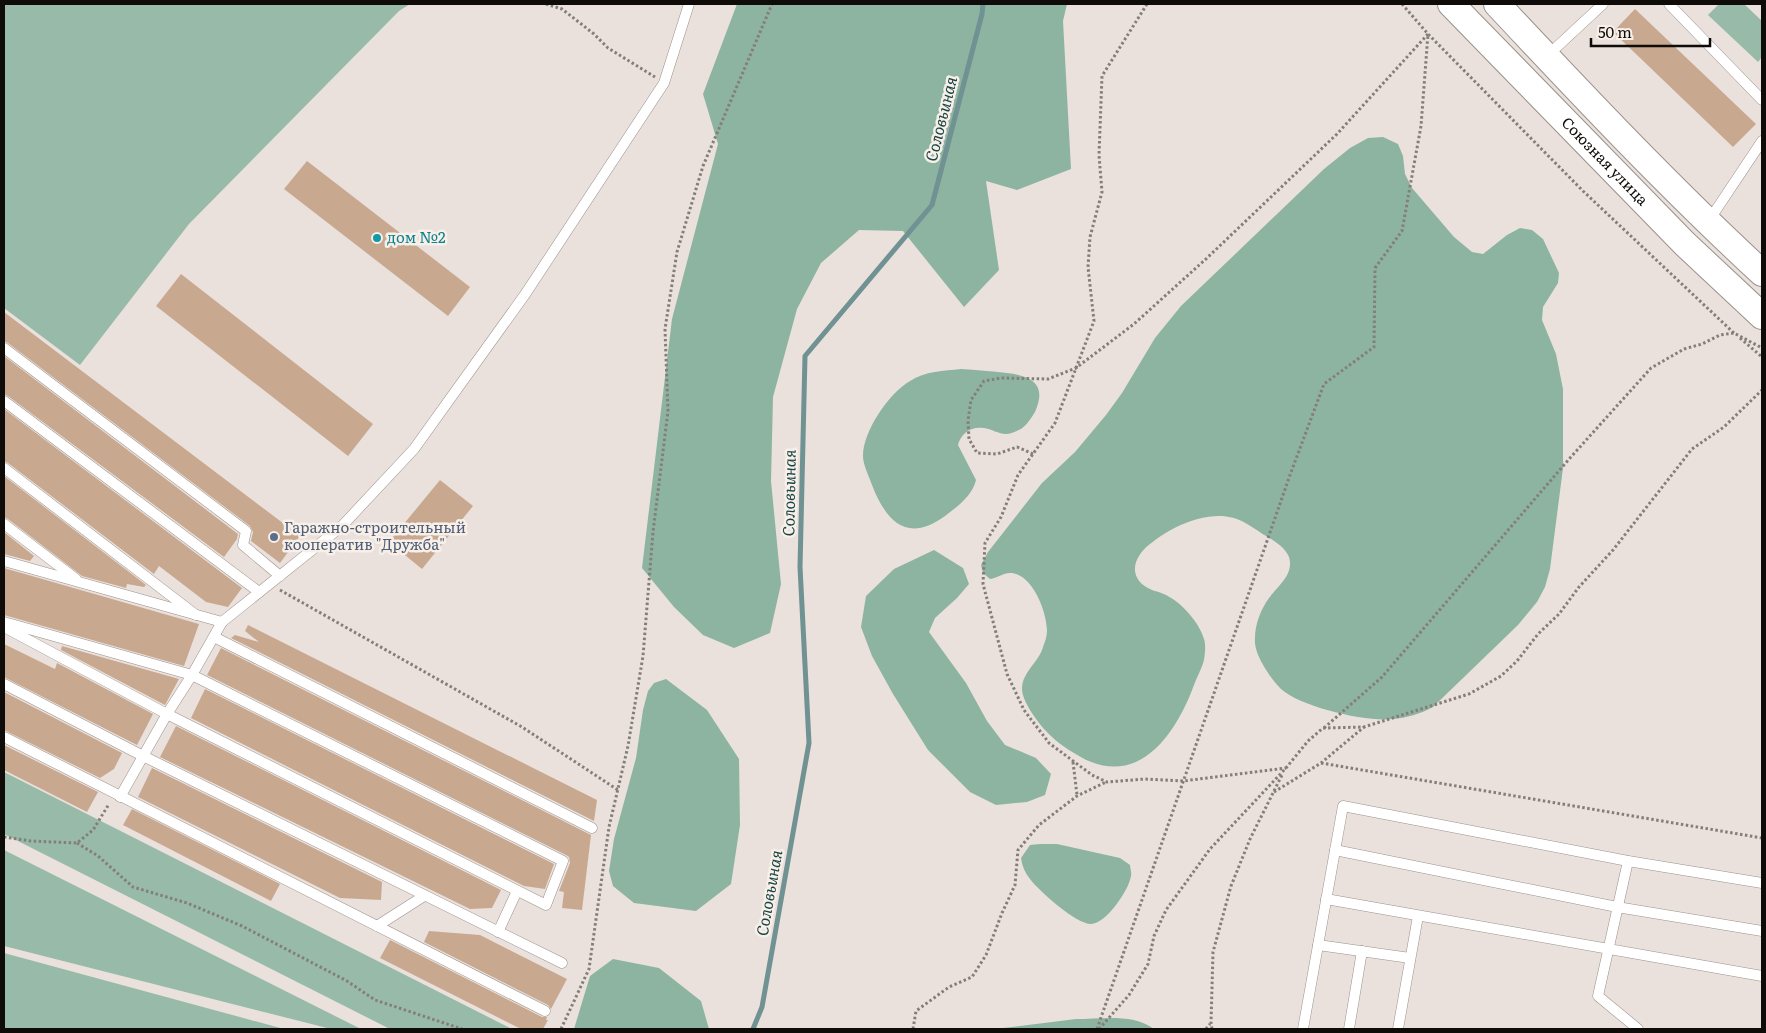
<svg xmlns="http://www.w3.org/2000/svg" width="1766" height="1033" font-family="Literata,serif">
	<rect width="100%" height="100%" fill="#eae1dc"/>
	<g fill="#98baa9">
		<path d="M4 4H410L399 11 189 224 80 365 4 308Z"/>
		<path d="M1719 4H1744L1762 21V57L1758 62 1708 15Z"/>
		<path d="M4 772 512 1029H390L4 834Z"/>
		<path d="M4 850 361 1029H331L4 946Z"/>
		<path d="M4 953 284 1029H4Z"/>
	</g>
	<g fill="#8db4a0">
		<path d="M737 4H1067L1063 21 1071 169 1017 190 986 181 999 270 964 307 903 231 859 230 821 263 797 309 773 397 771 481 781 584 770 633 734 648 703 635 674 607 642 568 672 319 718 144 703 94Z"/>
		<path d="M1383 137 1398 144 1403 156 1405 174 1412 188 1454 237 1472 252 1483 254 1507 235 1520 228 1532 230 1543 239 1559 273 1558 283 1543 307 1542 320 1556 354 1563 389V468L1550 569 1545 587 1537 602 1518 625 1433 707C1420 714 1407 718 1392 719 1365 722 1301 707 1281 689 1273 681 1267 672 1262 663 1258 656 1254 646 1255 638 1255 624 1261 609 1269 598 1277 587 1291 577 1290 562 1290 551 1275 541 1266 536 1256 530 1245 521 1234 518 1205 510 1171 527 1150 544 1137 554 1128 571 1142 584 1150 591 1158 591 1166 595 1182 603 1199 622 1204 639 1206 644 1205 654 1204 660 1202 668 1197 677 1194 685 1175 737 1135 793 1074 753 1064 747 1053 739 1045 730 1037 721 1022 701 1022 689 1022 672 1039 662 1043 647 1045 642 1047 636 1047 631 1047 613 1033 573 1010 573 1003 573 997 578 990 579L983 573 981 565 988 552 1042 483 1075 452 1106 415 1122 393 1155 338 1181 306 1324 169 1350 148 1368 138Z"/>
		<path d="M961 369C976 370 992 371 1007 373 1033 376 1047 385 1035 412 1031 418 1027 425 1021 429 1017 431 1010 434 1006 434 999 434 991 429 984 428 971 426 961 433 958 445L976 480C972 496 958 506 945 516 907 544 886 521 872 485 869 476 863 465 863 456 863 431 889 393 910 381 925 371 944 371 961 369Z"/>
		<path d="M934 550 963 568 969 584 957 598 935 618 929 632 966 683 987 721 1005 745 1036 758 1051 774 1045 795 1027 802 996 805 970 792 928 750 893 694 872 656 861 627 866 596 894 569Z"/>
		<path d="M666 679 707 710 739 759 740 825 731 884 696 911 634 903 613 886 609 871 614 839 636 758 643 710 648 691 654 683Z"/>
		<path d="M1040 844H1057L1120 858 1130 865C1130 868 1132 873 1131 876 1129 890 1106 924 1091 924 1076 924 1039 891 1030 879 1025 873 1022 866 1021 858L1030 845Z"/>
		<path d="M613 959 659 968 701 1001 709 1029H574L590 976Z"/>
		<path d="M1076 1019C1101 1019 1133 1013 1154 1029H995Z"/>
	</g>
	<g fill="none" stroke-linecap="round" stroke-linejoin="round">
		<path stroke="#709292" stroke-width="5" d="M753 1029 762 1007 809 743 800 567 805 356 932 205 982 14 983 4"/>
	</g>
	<g fill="#c9a890">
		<path d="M1635 9 1756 124 1733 147 1613 32Z"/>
		<path d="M307 161 470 287 448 316 284 189Z"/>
		<path d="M181 274 373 424 348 456 156 306Z"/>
		<path d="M4 312 300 536 280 563 251 541 253 532 250 526 8 343 4 341Z"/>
		<path d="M4 356 238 534 237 539 224 557 8 396 4 394Z"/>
		<path d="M4 409 242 588 228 607 206 602 159 566 154 574 8 463 4 461Z"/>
		<path d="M4 476 146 585 144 587 127 584 126 588 82 576 8 519 4 517Z"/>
		<path d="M440 480 473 506 422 569 389 542Z"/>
		<path d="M4 532 34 556 30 561 4 554Z"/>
		<path d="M4 568 199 624 184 666 4 615Z"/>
		<path d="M248 625 597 800 594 821 231 638 235 635 259 642 245 631Z"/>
		<path d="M4 644 55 669 57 663 153 714 137 745 4 677Z"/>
		<path d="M62 646 179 679 165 705 61 650Z"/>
		<path d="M221 648 591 835 582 910 562 908 564 892 559 891 570 863 569 857 566 855 207 675Z"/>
		<path d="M205 689 554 864 545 889 524 886 191 718Z"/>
		<path d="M4 692 122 753 114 769 100 778 4 730Z"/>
		<path d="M176 726 501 890 492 908 470 909 160 757Z"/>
		<path d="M4 745 98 792 87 812 4 770Z"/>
		<path d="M152 768 382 882 381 900 340 898 138 797Z"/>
		<path d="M132 809 280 884 271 901 123 825Z"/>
		<path d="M429 931 480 935 567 979 551 1009 548 1005 424 942Z"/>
		<path d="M390 940 542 1017H547L546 1020H548L543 1029H521L380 958Z"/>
	</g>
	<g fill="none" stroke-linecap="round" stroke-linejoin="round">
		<g stroke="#9a928c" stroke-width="11">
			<g id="service">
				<path d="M1669 4 1762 100"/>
				<path d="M1547 56 1603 4"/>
				<path d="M1708 222 1762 141"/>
				<path d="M4 348 246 531 243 545 280 576"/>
				<path d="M4 401 259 592"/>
				<path d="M4 468 196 615"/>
				<path d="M4 524 76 579"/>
				<path d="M4 561 222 622"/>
				<path d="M4 622 192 675 563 861 546 905 167 714 4 627"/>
				<path d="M214 637 592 828"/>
				<path d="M4 684 143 756 562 963"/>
				<path d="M4 737 545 1011"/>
				<path d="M120 797 167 714 192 675 222 622 342 526 414 449 526 293 664 83 689 4"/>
				<path d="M1335 850 1617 907 1762 931"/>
				<path d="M1628 861 1598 996 1638 1029"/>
				<path d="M1326 899 1762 976"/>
				<path d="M377 926 424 896"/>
				<path d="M498 932 517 891"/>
				<path d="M1318 945 1410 958"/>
				<path d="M1303 1029 1343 806 1628 861 1762 883"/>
				<path d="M1349 1029 1362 951"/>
				<path d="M1398 1029 1418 916"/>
			</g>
		</g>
		<g stroke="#9a928c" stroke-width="28">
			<g id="secondary">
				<path id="s1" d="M1451 4 1685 244 1762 316"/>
				<path d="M1497 4C1583 96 1670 188 1762 273"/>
			</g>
		</g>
		<g stroke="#847e7a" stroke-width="3" stroke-dasharray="2.5 2.5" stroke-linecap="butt">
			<path d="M546 4 562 9 594 34 608 48 655 77"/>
			<path d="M1147 4 1102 76 1099 155 1102 192 1090 237 1088 267 1094 321 1055 423 1018 475 1001 517 985 543 983 584 1007 674 1024 710 1049 743 1092 775 1107 782 1145 779 1183 781 1286 768"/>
			<path d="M1402 4 1428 34 1583 191 1735 334"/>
			<path d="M1740 338 1762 357"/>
			<path d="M1033 454 1017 447 997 454 977 453 969 439 968 421 971 400 984 381 1001 378 1048 379 1076 368 1134 324 1207 258 1337 134 1428 34"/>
			<path d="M280 590 522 727 618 790"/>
			<path d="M1324 728 1382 677 1570 458 1651 368 1684 349 1702 344 1720 335 1734 333 1762 348"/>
			<path d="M1073 762 1077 795"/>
			<path d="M1321 763 1762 838"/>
			<path d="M1274 792 1321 763 1364 727"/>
			<path d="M4 837 31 841 77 843 93 830 109 804"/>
			<path d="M77 843 98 856 133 887 187 903 242 926 347 981 375 1000 462 1029"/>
			<path d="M561 1029 589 969 609 827 628 746 643 656 653 532 668 411 665 329 677 252 703 166 772 4"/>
			<path d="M913 1029 916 1011 949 987 972 977 986 955 1002 913 1015 885 1018 850 1039 825 1077 796 1106 782"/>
			<path d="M1097 1029 1290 475 1324 384 1374 347 1375 268 1402 231 1421 126 1428 34"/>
			<path d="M1099 1029 1129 995 1148 964 1154 936 1166 910 1210 849 1286 768 1308 741 1323 728 1364 727 1469 694 1501 676 1517 661 1538 634 1559 614 1579 587 1613 550 1692 449 1724 427 1762 390"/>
			<path d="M1206 1029 1210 1024"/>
			<path d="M1212 1029 1211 1023 1213 952 1231 886 1250 839 1283 773"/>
		</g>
		<use href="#service" stroke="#fff" stroke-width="10"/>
		<use href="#secondary" stroke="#fff" stroke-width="26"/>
	</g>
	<circle fill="#0f9aa8" stroke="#f8efe9" stroke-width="2" cx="377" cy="238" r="5"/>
	<circle fill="#5c6f8a" stroke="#f8efe9" stroke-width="2" cx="274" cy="537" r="5"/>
	<g text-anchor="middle" stroke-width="5" stroke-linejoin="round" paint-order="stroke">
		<g font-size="15" fill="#0e0b09" stroke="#f8efe9">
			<text dy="5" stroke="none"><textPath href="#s1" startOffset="220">Союзная улица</textPath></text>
		</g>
		<g font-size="15" fill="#0d838f" stroke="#f8efe9" text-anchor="start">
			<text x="387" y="243">дом №2</text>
		</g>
		<g font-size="15" fill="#4e5e75" stroke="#f8efe9" text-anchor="start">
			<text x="284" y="533">Гаражно-строительный<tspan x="284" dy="17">кооператив "Дружба"</tspan></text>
		</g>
		<g font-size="16" font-style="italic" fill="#174545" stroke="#f8efe9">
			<text transform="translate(941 119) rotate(-76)" y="6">Соловьиная</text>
			<text transform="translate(789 493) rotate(-89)" y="6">Соловьиная</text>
			<text transform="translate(769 893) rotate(-80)" y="6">Соловьиная</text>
		</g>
	</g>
	<rect width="1766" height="1033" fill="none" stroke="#0e0b09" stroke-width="10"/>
	<path d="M1591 38v8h119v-8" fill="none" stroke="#0e0b09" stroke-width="2.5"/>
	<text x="1598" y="38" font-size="15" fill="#0e0b09" stroke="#f8efe9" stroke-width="4" paint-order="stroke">50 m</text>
</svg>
